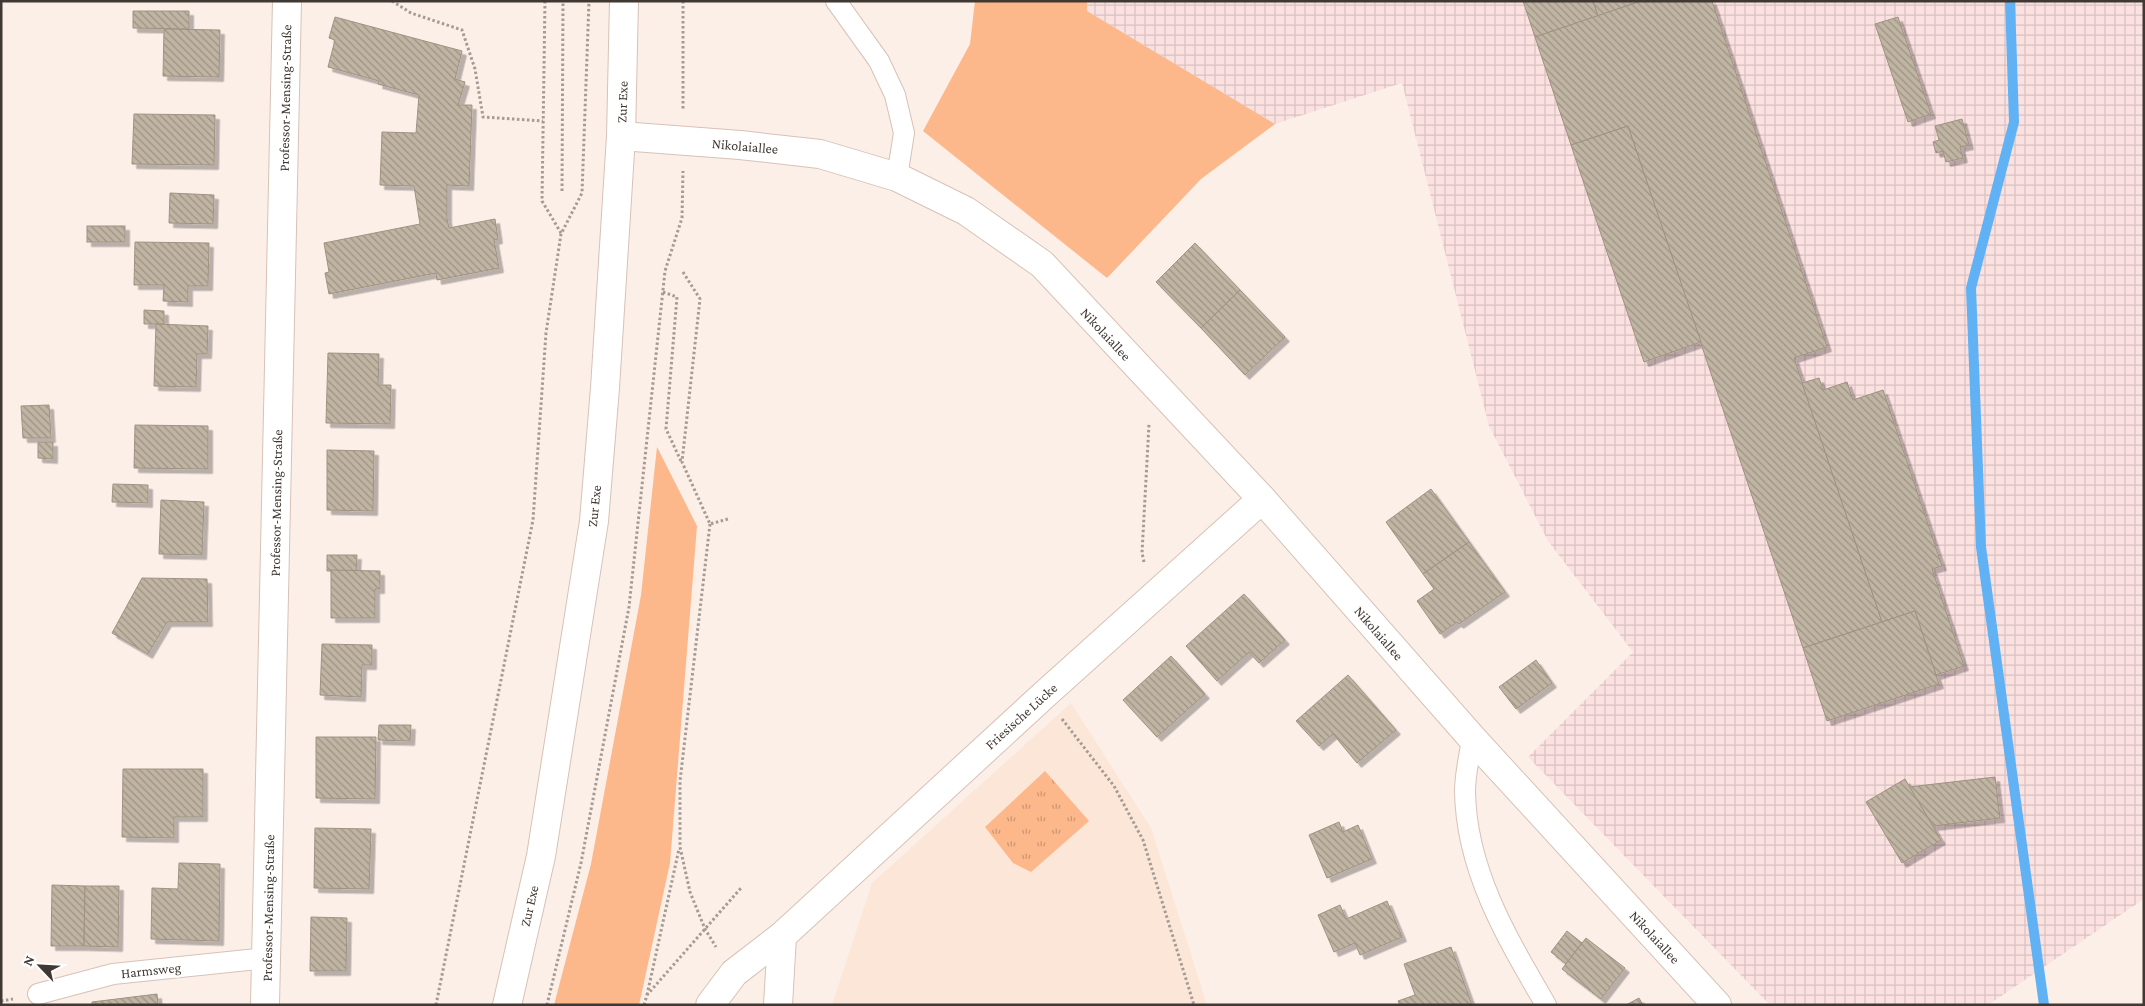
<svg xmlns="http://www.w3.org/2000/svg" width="2145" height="1006" font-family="'Crimson Pro',serif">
	<defs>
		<pattern id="industrial-grid" width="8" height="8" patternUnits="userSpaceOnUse" patternTransform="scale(1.25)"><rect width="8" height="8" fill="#fce1e1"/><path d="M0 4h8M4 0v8" fill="none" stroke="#d9c2c2"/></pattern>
		<pattern id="park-tufts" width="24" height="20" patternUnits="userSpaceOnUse" patternTransform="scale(1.25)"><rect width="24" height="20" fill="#fcb78a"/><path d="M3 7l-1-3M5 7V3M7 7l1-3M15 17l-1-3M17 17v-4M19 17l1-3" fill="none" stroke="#cd9671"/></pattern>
		<pattern id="building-back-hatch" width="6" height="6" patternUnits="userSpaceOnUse" patternTransform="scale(1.25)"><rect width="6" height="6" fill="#c0b4a2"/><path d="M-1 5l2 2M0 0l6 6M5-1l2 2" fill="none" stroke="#9d9385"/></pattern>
		<filter id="shadow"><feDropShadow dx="4.5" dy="4.5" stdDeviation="0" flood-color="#0004"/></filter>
	</defs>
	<rect width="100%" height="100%" fill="#fcefe8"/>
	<path fill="#fce6d8" d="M1071 703 1151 828 1207 1005H832L872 883Z"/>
	<path fill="url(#industrial-grid)" d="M1087 1H2144V899L1988 1005H1770L1528 757 1633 652 1548 541 1489 426 1402 83 1275 124 1087 11Z"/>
	<g fill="#fcb78a">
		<path d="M975 1H1087V11L1275 124 1201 179 1107 278 923 131 970 44Z"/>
		<path d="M657 447 697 526 670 863 639 1005H554L591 864 641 595Z"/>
	</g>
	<path fill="url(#park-tufts)" d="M1045 771 1089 821 1031 872 1013 863 985 827Z"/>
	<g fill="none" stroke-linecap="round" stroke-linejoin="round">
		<path stroke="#60b2f5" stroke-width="10" d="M2010 1 2014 122 1971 288 1981 547 2044 1005"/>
	</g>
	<g fill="url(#building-back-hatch)" stroke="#9f9281" filter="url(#shadow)">
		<path d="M1523 1H1593L1598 16 1535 37Z"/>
		<path d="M1593 1H1641L1598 16Z"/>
		<path d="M1641 1H1712L1827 347 1794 358 1882 622 1803 648 1628 126 1571 145 1535 37Z"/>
		<path d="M133 11H189V29L133 28Z"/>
		<path d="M335 17 462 51 455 79 465 82 458 105H472L469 186 447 185V219L449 228 495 219 498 239 494 240 499 268 437 280 436 273 329 294 325 273 329 272 324 243 420 224 414 186 380 185 382 132 416 133 419 95 378 84 379 81 328 67 335 40 329 38Z"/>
		<path d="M1898 17 1931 114 1908 122 1875 24Z"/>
		<path d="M164 29 220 30 219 77 163 76Z"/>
		<path d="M134 114 215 115 214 165 132 164Z"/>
		<path d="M1962 119 1969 145 1960 147 1963 158 1946 162 1943 151 1936 153 1933 142 1939 140 1935 126Z"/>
		<path d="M1628 126 1701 342 1644 362 1571 145Z"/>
		<path d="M170 193 214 195 213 224 169 223Z"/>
		<rect x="87" y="226" width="38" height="16"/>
		<path d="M135 242 209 243 208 286H188V302L163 301 164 285H134Z"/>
		<path d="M1195 243 1240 290 1201 328 1156 282Z"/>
		<path d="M1240 290 1285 337 1245 375 1201 328Z"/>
		<path d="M144 310 164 311V324H144Z"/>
		<path d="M156 324 208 326 207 354H197L196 387 154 386Z"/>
		<path d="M328 353 379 354 378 385H391L390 424 326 423Z"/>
		<path d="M1819 378 1823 390 1847 382 1853 400 1883 390 1942 566 1932 569 1964 666 1936 675 1915 611 1882 622 1802 383Z"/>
		<path d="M49 405 51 438H23L21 406Z"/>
		<path d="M135 425 208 426V469L134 468Z"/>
		<path d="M38 442H53V459L38 458Z"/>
		<path d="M327 450 374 451 373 511 327 510Z"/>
		<path d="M113 484 148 485V503L112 502Z"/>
		<path d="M1431 489 1469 542 1423 574 1386 522Z"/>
		<path d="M161 500 204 502 202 555 159 554Z"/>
		<path d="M1469 542 1505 592 1459 624 1457 622 1440 634 1417 601 1434 589 1423 574Z"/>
		<path d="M327 555H357L356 571H327Z"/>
		<path d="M331 570 380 571V589H375V618H331Z"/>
		<path d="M142 578 207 579 208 622H167L148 654 112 633Z"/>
		<path d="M1244 594 1285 640 1259 663 1249 652 1217 681 1186 646Z"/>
		<path d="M1915 611 1939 684 1827 721 1803 648Z"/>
		<path d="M322 644 372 645V665H362L361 697 320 695Z"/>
		<path d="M1171 656 1205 694 1157 737 1123 700Z"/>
		<path d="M1536 660 1552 683 1516 709 1499 687Z"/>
		<path d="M1348 675 1396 730 1357 763 1333 734 1319 746 1296 721Z"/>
		<path d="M379 725H411L410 741 378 740Z"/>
		<path d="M316 737H376L375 799 316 798Z"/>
		<path d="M123 769H203V817H174V838L122 837Z"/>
		<path d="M1995 777 2000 818 1933 826 1909 787Z"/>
		<path d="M1905 779 1941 840 1902 863 1866 802Z"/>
		<path d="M1339 822 1343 832 1358 825 1372 859 1327 878 1309 835Z"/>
		<path d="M315 828 371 829 369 889 314 888Z"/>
		<path d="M179 863 220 864 219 941 151 939 152 888 178 889Z"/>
		<path d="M52 885 85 886 84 946H51Z"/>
		<path d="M85 886H119L118 947 84 946Z"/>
		<path d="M1387 901 1402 937 1360 955 1355 943 1334 952 1318 915 1340 905 1346 919Z"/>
		<path d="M311 917 347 918 346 971H310Z"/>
		<path d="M1567 931 1582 943 1566 964 1551 952Z"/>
		<path d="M1586 938 1625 968 1601 999 1562 969Z"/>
		<path d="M1451 947 1472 1005H1400L1398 1001 1415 995 1404 964Z"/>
		<path d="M157 994 158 1005H92V1002Z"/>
		<path d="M1639 998 1643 1005H1626Z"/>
	</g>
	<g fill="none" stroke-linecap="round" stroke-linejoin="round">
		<g stroke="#d7c2b6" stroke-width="22">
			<g id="lane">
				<path d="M836 1 879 61 895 95 904 133 897 177"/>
				<path d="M1472 738C1470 755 1465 773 1465 791 1466 870 1507 938 1546 1005"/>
				<path d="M38 994 113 974 267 958"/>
			</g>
		</g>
		<g stroke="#d7c2b6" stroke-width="30">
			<g id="street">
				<path d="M265 1005 287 1"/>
				<path d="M710 1005 734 973 782 936 1044 695 1262 499"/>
				<path d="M778 1005 782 936"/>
			</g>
		</g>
		<g stroke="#d7c2b6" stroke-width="30">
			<g id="secondary">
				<path d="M621 136 740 145 820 154 897 177 966 211 1042 264 1262 499 1472 738 1717 1005"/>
				<path d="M507 1005 541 856 594 521 605 388 621 136 624 1"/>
			</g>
		</g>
		<g stroke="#a59b95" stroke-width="3" stroke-dasharray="2.5 2.5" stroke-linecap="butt">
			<path d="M392 1 411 13 462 30 475 69 483 117 543 121"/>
			<path d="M545 1 542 201 561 233"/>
			<path d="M683 1V110"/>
			<path d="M562 191 563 1"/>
			<path d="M683 272 700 299 682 462 710 524 728 519"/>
			<path d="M663 292 677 297 666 429 681 461"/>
			<path d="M710 524 680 781V847L690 892 705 929 716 947"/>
			<path d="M1144 562 1142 553 1149 424"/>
			<path d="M1062 719 1114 786 1143 840 1194 1005"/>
			<path d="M647 995 679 849"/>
			<path d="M1 1001 13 999"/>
			<path d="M436 1005 533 520 546 333 561 234 582 193 589 1"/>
			<path d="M547 1005 581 863 629 607 665 271 682 218 683 171"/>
			<path d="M644 1005 647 995 741 888"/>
		</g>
		<use href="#lane" stroke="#fff" stroke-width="20"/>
		<use href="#street" stroke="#fff" stroke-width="28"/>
		<use href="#secondary" stroke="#fff" stroke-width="28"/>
	</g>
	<g text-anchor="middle" stroke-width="4.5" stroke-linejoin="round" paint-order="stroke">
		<g font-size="14" fill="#403833" stroke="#fff">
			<text transform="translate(285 98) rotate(-89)" y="5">Professor-Mensing-Straße</text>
			<text transform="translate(622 102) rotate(-88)" y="5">Zur Exe</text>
			<text transform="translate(745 146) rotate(5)" y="5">Nikolaiallee</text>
			<text transform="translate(1106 334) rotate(47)" y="5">Nikolaiallee</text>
			<text transform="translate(276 503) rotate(-89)" y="5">Professor-Mensing-Straße</text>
			<text transform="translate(594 506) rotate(-84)" y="5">Zur Exe</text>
			<text transform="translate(1379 633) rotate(49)" y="5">Nikolaiallee</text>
			<text transform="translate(1021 716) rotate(-42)" y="5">Friesische Lücke</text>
			<text transform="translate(529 906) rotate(-77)" y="5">Zur Exe</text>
			<text transform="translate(268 908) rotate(-89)" y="5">Professor-Mensing-Straße</text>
			<text transform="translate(1655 937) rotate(47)" y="5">Nikolaiallee</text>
			<text transform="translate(151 970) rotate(-6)" y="5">Harmsweg</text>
		</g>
	</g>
	<rect width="2145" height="1006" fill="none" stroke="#403833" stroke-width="5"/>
	<g transform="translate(40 966) rotate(295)" stroke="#ffffff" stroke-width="4" paint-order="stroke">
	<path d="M0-4L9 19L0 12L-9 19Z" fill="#403833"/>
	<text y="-8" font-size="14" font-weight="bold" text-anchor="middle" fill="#403833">N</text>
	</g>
</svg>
